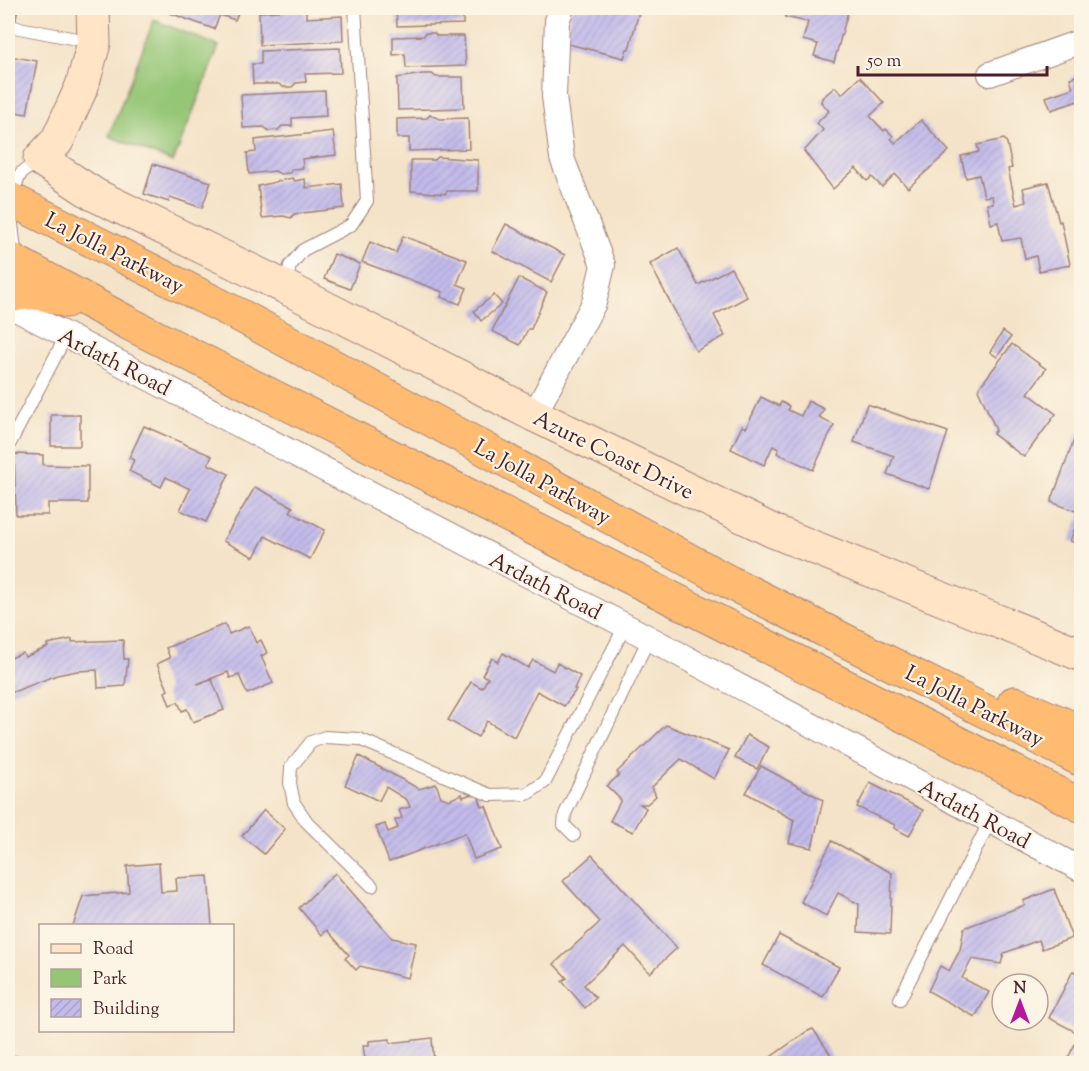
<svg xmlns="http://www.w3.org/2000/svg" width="1089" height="1071" font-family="'Sorts Mill Goudy',serif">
	<defs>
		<pattern id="building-hatch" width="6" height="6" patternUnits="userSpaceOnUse" patternTransform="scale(1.5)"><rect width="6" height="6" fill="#c3bceb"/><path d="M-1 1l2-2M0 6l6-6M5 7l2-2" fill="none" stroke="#a9a1ca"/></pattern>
	</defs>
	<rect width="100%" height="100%" fill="#fcf5e5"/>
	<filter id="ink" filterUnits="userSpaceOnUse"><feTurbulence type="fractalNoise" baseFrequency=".0167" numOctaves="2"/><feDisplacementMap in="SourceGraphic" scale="12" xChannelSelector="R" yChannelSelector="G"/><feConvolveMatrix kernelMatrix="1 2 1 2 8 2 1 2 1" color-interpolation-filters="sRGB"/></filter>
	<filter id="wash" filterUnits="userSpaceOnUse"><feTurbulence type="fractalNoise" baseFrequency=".008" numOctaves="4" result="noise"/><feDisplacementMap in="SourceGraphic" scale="24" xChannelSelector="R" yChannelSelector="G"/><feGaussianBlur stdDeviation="1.35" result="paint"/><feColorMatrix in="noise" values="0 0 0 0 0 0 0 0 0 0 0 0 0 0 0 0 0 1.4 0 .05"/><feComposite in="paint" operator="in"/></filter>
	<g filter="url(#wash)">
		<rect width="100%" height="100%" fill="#f4e3c8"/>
		<path fill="#94c676" stroke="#6f7250" stroke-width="1.5" d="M154 20 219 46 173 162 109 136Z"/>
		<g id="blocks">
			<g fill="url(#building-hatch)">
				<path d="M8 8H18L9 56 37 61 27 114 8 111Z"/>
				<path d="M156 8H240L235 20 220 15 214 29Z"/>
				<path d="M282 8 306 10V18L342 16 343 41 260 45 259 12 279 11Z"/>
				<path d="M396 8H463V24L397 26Z"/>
				<path d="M572 8H640L629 49H627L624 58 564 43Z"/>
				<path d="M783 8H849L834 62 814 56 818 44 803 40 808 22 785 17Z"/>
				<path d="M425 33H434L437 36H464L466 66 406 68 405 54 393 55V37L424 36Z"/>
				<path d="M340 48 341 73 305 74 306 82 296 83 292 87H283L279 84H253L252 64H261V51Z"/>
				<path d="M423 74H432L436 77H463L464 108 398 110 397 78Z"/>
				<path d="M1082 74V110L1078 101 1051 110 1046 97 1073 88 1070 78Z"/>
				<path d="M860 77 884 103 870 116 884 131 886 129 893 136 891 138 895 143 921 120 949 151 908 188 895 174 882 187 872 177 867 181 856 168 833 189 804 151 823 130 817 123 829 111 821 102 822 98 835 87 842 94Z"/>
				<path d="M325 91 326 116 292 118V126H282L278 130 269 131 264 127 243 128 241 95Z"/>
				<path d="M430 115 440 119 468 118 469 149 409 151V138H397V119L427 118Z"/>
				<path d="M333 131 336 155 302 159 303 168 292 169 290 173 280 174 275 171 249 174 247 153 256 152 255 140Z"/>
				<path d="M1004 139 1007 143 1012 168 1008 169 1016 205 1026 202 1023 188 1048 182 1059 222 1061 221 1070 265 1039 271 1036 256 1025 259 1021 238 1002 241 998 222 991 224 987 204 993 203 992 196 984 197 979 175 966 178 961 156 979 152 977 145Z"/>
				<path d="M438 157 478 160V191H447L445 194 411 191V160H435Z"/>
				<path d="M153 164 211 182 202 208 170 197 169 202 144 194Z"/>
				<path d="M292 178 295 181 305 179 306 188 342 184 344 208 294 214 291 218 283 216 262 218 258 186Z"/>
				<path d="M506 224 565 255 551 282 492 251Z"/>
				<path d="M403 236 467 260 457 284 467 288 460 304 441 297 443 292 362 262 370 242 396 253Z"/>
				<path d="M678 248 698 285 731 268 747 297 714 315 725 336 696 351 650 264Z"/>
				<path d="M334 254 360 264 350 289 324 279Z"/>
				<path d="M519 278 547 292 531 329H528L520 345 492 331Z"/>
				<path d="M494 295 502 304 481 321 474 311Z"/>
				<path d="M1003 331 1011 337 997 357 990 352Z"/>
				<path d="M1012 344 1046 369 1028 393 1056 414 1024 457 993 434 996 430 978 389Z"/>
				<path d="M761 397 779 406 781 402 789 406 788 410 801 416 808 401 824 409 819 418 834 425 813 470 777 453 779 449 773 446 764 465 731 449 742 426 746 428Z"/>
				<path d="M867 404 948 432 929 489 887 474 894 456 854 442Z"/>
				<rect x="51" y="415" width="29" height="31"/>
				<path d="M144 426 212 456 208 464 229 474 206 522 180 510 190 489 166 477 161 487 129 471 134 460 129 458Z"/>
				<path d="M1077 432 1082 434V545L1070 541 1081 513 1051 502Z"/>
				<path d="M14 454 43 455V465L88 466V503H48V515H16Z"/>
				<path d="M255 487 293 507 290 512 325 530 310 559 265 536 254 557 223 541Z"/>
				<path d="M225 624 229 634 249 626 256 643 261 640 267 653 261 656 273 683 247 694 239 675 230 678 228 672 197 684 212 680 224 710 193 722 187 709 182 711 178 702 170 705 165 692 168 690 157 664 170 658 166 648Z"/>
				<path d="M72 639V642L123 640 124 659H128L125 686 98 688 97 670 77 671 57 675 8 694V659L23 653 25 657 48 647 47 644Z"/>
				<path d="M503 653 528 668 533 660 553 671 557 663 580 676 574 689 576 690 564 706 537 691 514 737 487 721 478 737 448 720 471 682 482 688 488 678 482 675 492 658 498 662Z"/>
				<path d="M666 725 729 750 714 779 681 759 652 787 656 796 647 804H640L646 808 633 832 610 821 621 800 607 786 619 775 617 772Z"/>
				<path d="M747 735 769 747 757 769 735 758Z"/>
				<path d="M359 756 419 789 436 784 441 797 449 800 462 794 463 797 477 792 482 807 486 806 502 849 474 859 465 833 389 862 376 827 385 824 388 832 398 828 395 820 402 818 399 810 410 807 407 800 386 787 379 801 345 785Z"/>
				<path d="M761 766 823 800 812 848 789 843 794 820 746 793Z"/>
				<path d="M870 783 923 810 909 836 894 828 895 825 857 807Z"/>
				<path d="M264 810 285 829 264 854 242 836Z"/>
				<path d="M832 841 892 873 890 934 858 932 859 904 838 893 826 916 801 902Z"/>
				<path d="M592 855 677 948 650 973 625 946 584 985 596 998 585 1008 562 981 567 978 554 964 600 922 563 881Z"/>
				<path d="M159 863 161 892 177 891 176 878 208 876 212 926H73L83 896 129 892 127 866Z"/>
				<path d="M335 873 392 938 416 943 408 978 360 966 356 970 345 958 349 955 327 930 322 935 299 908Z"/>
				<path d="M1054 889 1072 938 1042 949 1039 940 1004 953 1001 964 972 959 962 978 989 992 975 1017 928 991 940 966 949 971 960 950 964 928 1025 905 1023 901Z"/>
				<path d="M779 935 839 967 823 997 763 965Z"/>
				<path d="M1073 971 1082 975V1064L1067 1060 1080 1034 1049 1018Z"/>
				<path d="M813 1029 837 1064H761L806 1032Z"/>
				<path d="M432 1038 434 1064H347L365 1060 363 1045H369V1041L390 1039V1043Z"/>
				<path d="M8 1056H17L18 1064H8Z"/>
			</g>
		</g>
	</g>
	<g filter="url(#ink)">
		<use href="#blocks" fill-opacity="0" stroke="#9f817a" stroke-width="1.5"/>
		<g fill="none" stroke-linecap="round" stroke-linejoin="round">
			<g stroke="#9f817a" stroke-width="14">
				<g id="lane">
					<path d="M14 27 92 42"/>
					<path d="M16 259 9 199 21 173 40 160"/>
					<path d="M285 286 290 266 303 250 351 225 367 201 355 8"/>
					<path d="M8 447 66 336"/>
					<path d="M574 835 564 825 565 814 649 638"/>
					<path d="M372 886 307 822 294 803 290 783 291 767 311 742 325 737 359 739 490 795 527 794 545 782 625 626"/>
					<path d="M900 999 990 821"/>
				</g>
			</g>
			<g stroke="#9f817a" stroke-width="26">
				<g id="street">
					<path d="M990 74 1082 41"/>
					<path d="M8 305 649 638 1082 870"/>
					<path d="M534 415 594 303 603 265 562 158 554 96 557 21 562 8"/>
				</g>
			</g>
			<g stroke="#9f817a" stroke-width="35">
				<path id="secondary" d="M93 8 94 43 82 86 57 141 40 159 95 195 285 287 534 415 773 531 1082 655"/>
			</g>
			<g stroke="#9f817a" stroke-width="35">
				<g id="highway">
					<path d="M8 198 243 317 729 582 1082 760"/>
					<path d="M8 258 128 323 1082 806"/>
					<path d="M8 297C28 289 46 293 66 301"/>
					<path d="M1014 703 1082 732"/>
				</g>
			</g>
			<use href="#lane" stroke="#fff" stroke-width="12"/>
			<use href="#street" stroke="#fff" stroke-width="24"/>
			<use href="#secondary" stroke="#ffe4c6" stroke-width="33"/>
			<use href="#highway" stroke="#febb71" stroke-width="33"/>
		</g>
	</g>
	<g text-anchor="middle" stroke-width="4.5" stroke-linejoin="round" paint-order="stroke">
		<g font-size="22" fill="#4a1f2b" stroke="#fcf5e5">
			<text transform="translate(115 252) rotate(27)" y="8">La Jolla Parkway</text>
			<text transform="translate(115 361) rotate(27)" y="8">Ardath Road</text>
			<text transform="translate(614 454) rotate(26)" y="8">Azure Coast Drive</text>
			<text transform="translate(543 481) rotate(29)" y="8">La Jolla Parkway</text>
			<text transform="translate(546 585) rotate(27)" y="8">Ardath Road</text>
			<text transform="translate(975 705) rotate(27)" y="8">La Jolla Parkway</text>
			<text transform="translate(975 813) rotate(28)" y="8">Ardath Road</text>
		</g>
	</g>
	<rect width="1089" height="1071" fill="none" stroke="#fcf5e5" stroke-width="30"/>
	<rect x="39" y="924" width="195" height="108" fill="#fcf5e5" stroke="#b59f9b" stroke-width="1.5"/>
	<rect x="51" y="944" width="30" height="9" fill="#ffe4c6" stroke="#b59f9b" stroke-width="1.5"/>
	<text x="93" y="954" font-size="18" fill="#4a1f2b">Road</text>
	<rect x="51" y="969" width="30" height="18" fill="#94c676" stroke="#b59f9b" stroke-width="1.5"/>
	<text x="93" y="984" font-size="18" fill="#4a1f2b">Park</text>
	<rect x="51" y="999" width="30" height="18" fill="url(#building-hatch)" stroke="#b59f9b" stroke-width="1.5"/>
	<text x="93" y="1014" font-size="18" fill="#4a1f2b">Building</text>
	<g transform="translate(1020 1002)"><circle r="28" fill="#fcf5e5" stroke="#b59f9b" stroke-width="1.5"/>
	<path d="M0-4.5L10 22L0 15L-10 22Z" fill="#b5179e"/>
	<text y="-9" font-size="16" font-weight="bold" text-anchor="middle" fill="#4a1f2b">N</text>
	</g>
	<path d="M858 66v9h189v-9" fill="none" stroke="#4a1f2b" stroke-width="3"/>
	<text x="867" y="66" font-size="18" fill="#4a1f2b" stroke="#fcf5e5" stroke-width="4.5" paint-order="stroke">50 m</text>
</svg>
